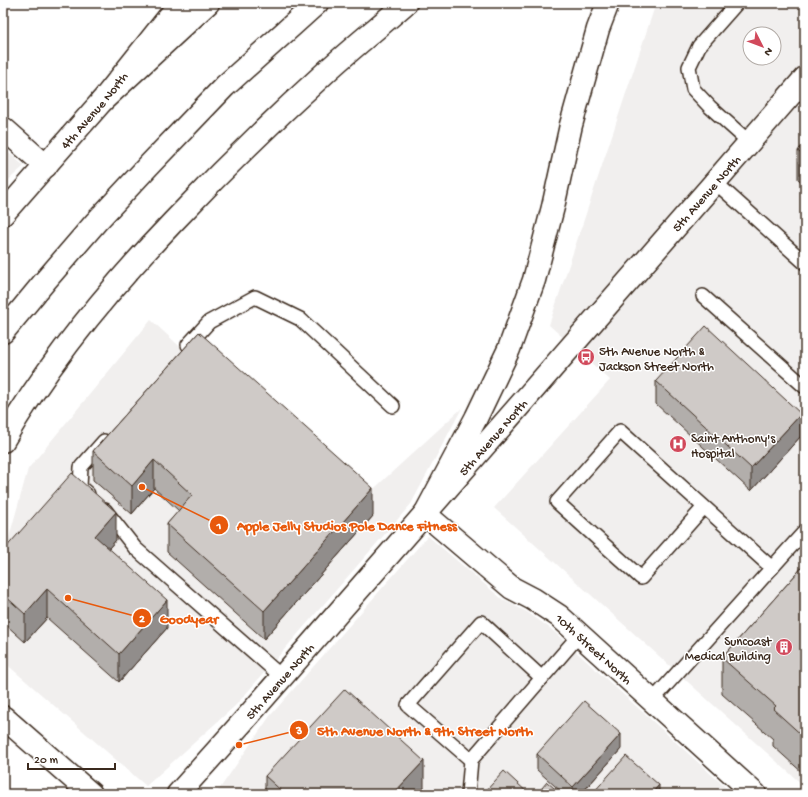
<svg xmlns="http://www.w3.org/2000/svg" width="808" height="797" font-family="'Gochi Hand',sans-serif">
	<rect width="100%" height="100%" fill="#fff"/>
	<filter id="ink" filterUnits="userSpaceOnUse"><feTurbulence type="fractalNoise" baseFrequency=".025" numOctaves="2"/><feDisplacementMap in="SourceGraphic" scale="8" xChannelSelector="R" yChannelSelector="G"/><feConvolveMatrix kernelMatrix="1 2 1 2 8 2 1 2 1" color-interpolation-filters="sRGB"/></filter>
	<g filter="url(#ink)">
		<g fill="#f1efee" fill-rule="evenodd">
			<path d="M656 3H805V787L494 508 610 380 549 325ZM750 34H774V58H750Z"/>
			<path d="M3 148 24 166 3 185Z"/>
			<path d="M151 320 354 507 462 408 411 504 236 705 146 786 3 661V559L28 469Z"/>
			<path d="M428 536 502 599 527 612 550 628 733 794H216L270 716Z"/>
		</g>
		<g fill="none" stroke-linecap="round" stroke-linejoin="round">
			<g stroke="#3b2a1e" stroke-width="16">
				<g id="lane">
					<path d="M737 3 699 46 689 67 693 89 710 107 749 142"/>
					<path d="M715 182 805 263"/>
					<path d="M703 296 805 387"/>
					<path d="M188 345 209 322 255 297 300 319 393 406"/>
					<path d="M88 494 80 487 81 467 104 441"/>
					<path d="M704 507 641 578 557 502 620 431 772 568"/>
					<path d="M105 510 135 548 282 677"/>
					<path d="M652 701 805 531"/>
					<path d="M471 760 408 705 481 622 542 678"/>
					<path d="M468 794 471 760 580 634"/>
				</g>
			</g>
			<g stroke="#3b2a1e" stroke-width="25">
				<g id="street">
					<path d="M3 128 46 166"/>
					<path id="s1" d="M425 514 512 588 533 599 559 616 755 794"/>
				</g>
			</g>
			<g stroke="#3b2a1e" stroke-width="25">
				<path id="secondary" d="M3 717 91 794"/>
			</g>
			<g stroke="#3b2a1e" stroke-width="25">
				<g id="primary">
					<path id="s2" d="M3 214 102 101 180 3"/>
					<path id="s3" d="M178 794 248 716 715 182 805 78"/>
				</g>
			</g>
			<g stroke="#3b2a1e" stroke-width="25">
				<g id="highway">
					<path d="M102 101 208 3"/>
					<path d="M3 332 46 280 96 222 151 163 225 86 317 3"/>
					<path d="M3 441C49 361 109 289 173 222 222 170 273 120 326 72 352 48 380 26 406 3"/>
					<path d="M425 514 476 418 509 349 534 280 553 207 571 125 598 29 608 3"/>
				</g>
			</g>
			<use href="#lane" stroke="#fff" stroke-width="13"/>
			<use href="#street" stroke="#fff" stroke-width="22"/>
			<use href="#secondary" stroke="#fff" stroke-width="22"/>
			<use href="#primary" stroke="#fff" stroke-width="22"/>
			<use href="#highway" stroke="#fff" stroke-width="22"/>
		</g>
		<g fill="#b2aeab" stroke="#3b2a1e">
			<path d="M805 142V185L798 179V151Z"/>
			<path d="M199 332 373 516 264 639 167 552V524L179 511 154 488 132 514 93 480V451Z"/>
			<path d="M656 381 801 436 751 491 656 404Z"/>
			<path d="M116 540 109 548 167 628 119 682 47 618 25 642 3 622V551Z"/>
			<path d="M805 564V775L773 746V739L722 694V658Z"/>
			<path d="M621 749 581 794H564L537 770V754Z"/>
			<path d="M265 776 424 794H265Z"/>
		</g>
		<g fill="#918d8b" stroke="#3b2a1e">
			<path d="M801 414V436L751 491V468Z"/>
			<path d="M154 460V488L132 514V486Z"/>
			<path d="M373 488V516L264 639V611Z"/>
			<path d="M116 512V540L95 564V536Z"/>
			<path d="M47 589V618L25 642V614Z"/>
			<path d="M167 600V628L119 682V654Z"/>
			<path d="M621 734V749L581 794H573V787Z"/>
			<path d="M424 761V794H393Z"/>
			<path d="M659 785V794H651Z"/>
		</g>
		<g fill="#cfcac7" stroke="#3b2a1e">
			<path d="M805 142V157L798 151Z"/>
			<path d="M706 326 801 414 751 468 656 381Z"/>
			<path d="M199 332 373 488 264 611 167 524 192 495 154 460 132 486 93 451Z"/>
			<path d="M72 473 116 512 95 536 167 600 119 654 47 589 25 614 3 594V551Z"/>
			<path d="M805 564V738L773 709 776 706 722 658Z"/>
			<path d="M345 689 424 761 393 794H285L265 776Z"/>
			<path d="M584 701 621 734 573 787 537 754Z"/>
			<path d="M626 756 659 785 651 794H592Z"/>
			<path d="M504 771 529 794H483Z"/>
			<path d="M547 782 561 794H537Z"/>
		</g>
	</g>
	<defs>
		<g id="bus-disc" transform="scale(0.9)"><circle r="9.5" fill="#d1495b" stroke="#fff"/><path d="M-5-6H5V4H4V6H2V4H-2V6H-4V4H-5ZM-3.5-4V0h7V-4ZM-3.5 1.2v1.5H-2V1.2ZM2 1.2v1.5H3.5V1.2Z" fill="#fff"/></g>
		<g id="hospital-disc" transform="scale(0.9)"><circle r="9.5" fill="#d1495b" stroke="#fff"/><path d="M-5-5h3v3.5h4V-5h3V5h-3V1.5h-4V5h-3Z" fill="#fff"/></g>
		<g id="building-disc" transform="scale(0.9)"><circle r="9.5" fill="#d1495b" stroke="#fff"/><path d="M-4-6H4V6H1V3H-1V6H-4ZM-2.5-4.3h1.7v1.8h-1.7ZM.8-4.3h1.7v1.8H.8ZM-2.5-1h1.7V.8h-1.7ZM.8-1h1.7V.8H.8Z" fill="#fff"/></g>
	</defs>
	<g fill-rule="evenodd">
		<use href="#bus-disc" x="586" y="357"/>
		<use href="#hospital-disc" x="678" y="444"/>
		<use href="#building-disc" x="784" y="647"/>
	</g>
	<g text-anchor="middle" stroke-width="3" stroke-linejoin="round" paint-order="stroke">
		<g font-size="13" fill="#3b2a1e" stroke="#fff">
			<text dy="5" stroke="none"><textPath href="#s2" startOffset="138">4th Avenue North</textPath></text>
			<text dy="5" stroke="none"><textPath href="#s3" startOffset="800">5th Avenue North</textPath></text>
			<text dy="5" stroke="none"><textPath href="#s3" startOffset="476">5th Avenue North</textPath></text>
			<text dy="5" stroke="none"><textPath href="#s1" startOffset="217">10th Street North</textPath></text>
			<text dy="5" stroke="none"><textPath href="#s3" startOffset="152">5th Avenue North</textPath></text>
		</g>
		<g font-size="13" fill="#3b2a1e" stroke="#fff" text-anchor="start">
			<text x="599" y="355">5th Avenue North &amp;<tspan x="599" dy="15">Jackson Street North</tspan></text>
			<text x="691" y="442">Saint Anthony's<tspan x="691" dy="15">Hospital</tspan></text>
			<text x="771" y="645" text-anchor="end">Suncoast<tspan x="771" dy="15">Medical Building</tspan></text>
		</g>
	</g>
	<path fill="none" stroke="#e8590c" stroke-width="1.5" d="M142 487L219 525M68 598L142 618M239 745L299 730"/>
	<g fill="#e8590c" stroke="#fff" stroke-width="1.5">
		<circle cx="142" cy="487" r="4"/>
		<circle cx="68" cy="598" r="4"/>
		<circle cx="239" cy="745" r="4"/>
		<circle cx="219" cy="525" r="10"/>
		<circle cx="142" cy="618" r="10"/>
		<circle cx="299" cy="730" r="10"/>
	</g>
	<g font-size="12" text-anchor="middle" font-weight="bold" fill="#fff">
		<text x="219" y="529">1</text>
		<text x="142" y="622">2</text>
		<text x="299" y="734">3</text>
	</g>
	<g font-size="14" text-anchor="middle" font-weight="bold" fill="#e8590c" stroke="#fff" stroke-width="3" stroke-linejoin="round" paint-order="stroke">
		<text x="347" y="530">Apple Jelly Studios Pole Dance Fitness</text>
		<text x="189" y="623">Goodyear</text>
		<text x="425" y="735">5th Avenue North &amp; 9th Street North</text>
	</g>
	<rect width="808" height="797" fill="none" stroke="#fff" stroke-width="16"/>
	<rect x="8" y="8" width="792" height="781" fill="none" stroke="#3b2a1e" stroke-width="1.5" filter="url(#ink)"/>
	<g transform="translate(762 46) rotate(132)"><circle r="19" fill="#ffffff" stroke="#b1aaa5"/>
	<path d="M0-3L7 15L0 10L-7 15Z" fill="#d1495b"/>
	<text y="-6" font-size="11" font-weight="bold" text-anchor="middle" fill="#3b2a1e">N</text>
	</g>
	<path d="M28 763v6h87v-6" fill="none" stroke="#3b2a1e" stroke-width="2"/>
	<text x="34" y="763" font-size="12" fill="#3b2a1e" stroke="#ffffff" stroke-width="3" paint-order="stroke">20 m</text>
</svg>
